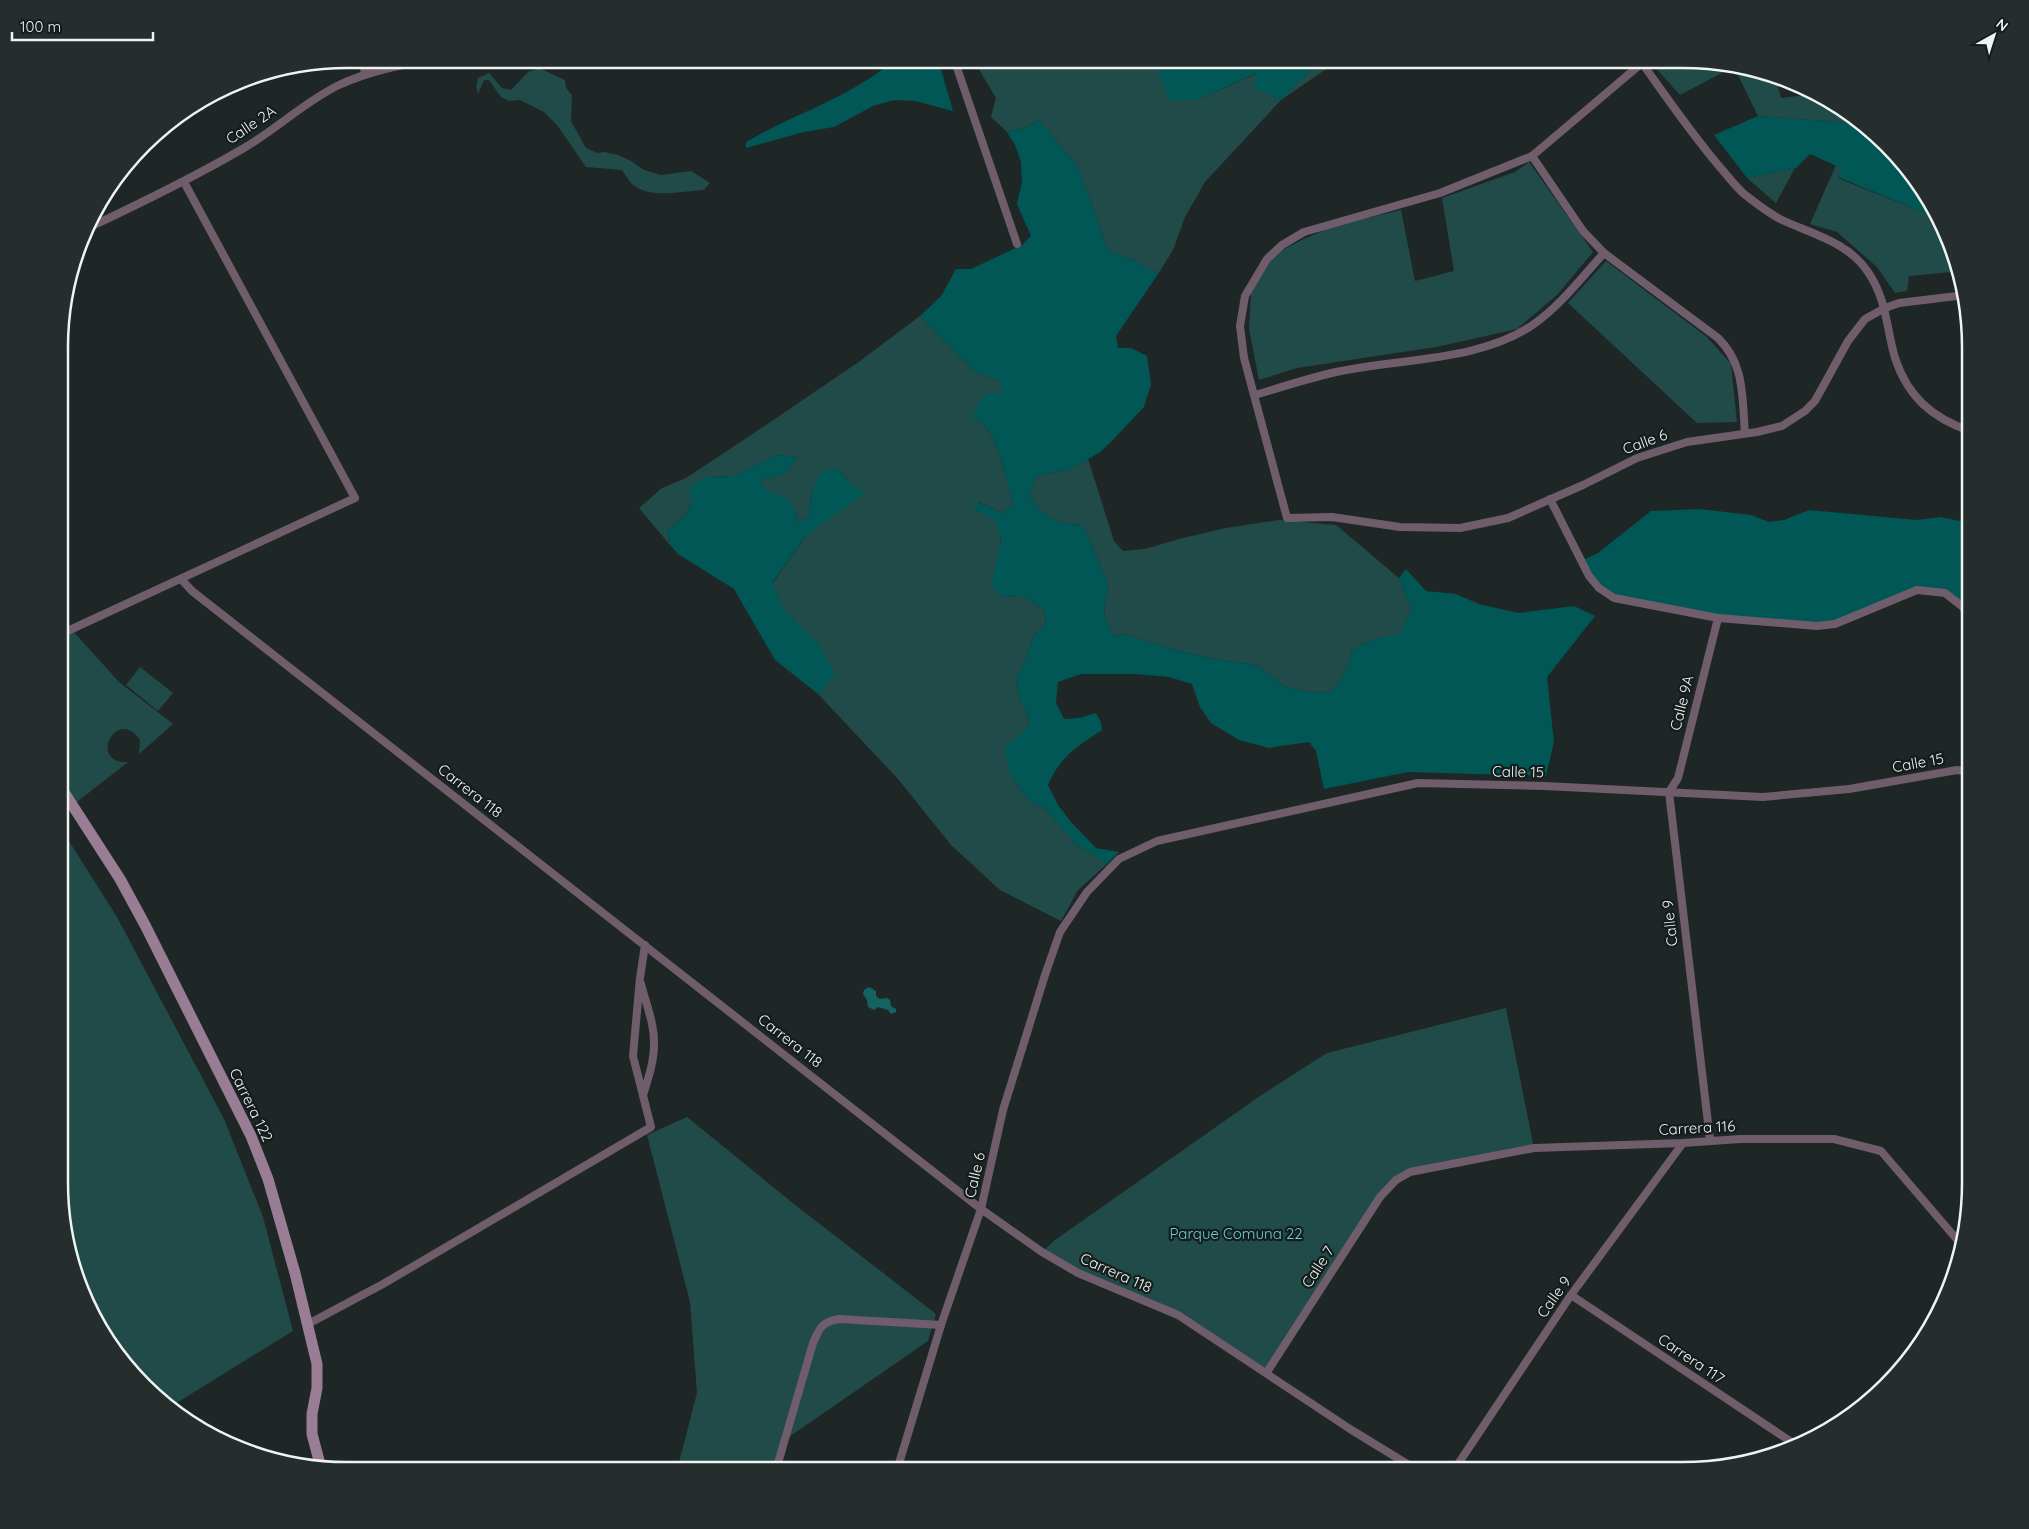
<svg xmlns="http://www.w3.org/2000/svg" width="2029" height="1529" font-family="Quicksand,sans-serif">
	<rect width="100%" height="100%" fill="#1f2626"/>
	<g fill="#214b49">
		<path d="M970 59H1162L1159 73 1197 100 1258 73 1310 72V59H1341L1281 100 1205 182 1185 217 1173 250 1158 274 1133 260 1108 250 1077 165 1039 120 1027 127 1007 132 991 117 996 98 980 71Z"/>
		<path d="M1659 59H1701L1733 67 1680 95 1652 64Z"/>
		<path d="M1734 67 1775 76 1781 98 1815 94 1863 124 1758 116Z"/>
		<path d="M539 68 565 80 566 88 572 95 571 121 586 148 597 153 604 152 618 155 631 161 644 170 661 175 691 171 710 183 704 190C683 191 648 200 631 183 628 180 625 174 622 170L586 167 557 125 544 112 520 100 509 101 501 97 489 80H484L478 94 476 87 478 78 489 73 502 88 511 90 528 72Z"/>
		<path d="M1529 162 1593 252 1557 295 1517 329 1436 347 1297 368 1259 380 1249 329 1251 293 1265 268 1278 252 1304 239 1337 225 1401 210 1415 281 1454 271 1442 198 1515 172Z"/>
		<path d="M1836 165 1844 169 1838 178 1925 213 1938 216 1962 281 1953 282 1951 272 1909 276 1907 291 1895 293 1877 267 1837 232 1810 224Z"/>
		<path d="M1795 168 1776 203 1747 178Z"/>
		<path d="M1606 261 1707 337 1731 364 1737 422 1697 423 1568 303Z"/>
		<path d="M920 316 974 371 1001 382 1003 393 972 418C976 420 983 422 985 426 997 441 1009 485 1013 505L1002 513 978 502C983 508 990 513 995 520 1008 539 994 565 993 586L1001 597 1023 596 1043 609 1046 618 1044 627 1034 635 1026 658 1016 680 1019 697 1030 721 1024 731 1005 748 1011 776 1030 801 1045 809 1075 843 1107 864 1078 890 1061 921 1000 890 951 845 898 779 818 694 834 674 819 644 784 610 772 584 806 536 864 493 851 484 837 468 813 487 808 516 798 523 796 512 766 491 761 481 786 473 798 457 776 455 734 476 706 477 684 517 668 529 670 545 639 508 662 488 686 478 763 427 860 361Z"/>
		<path d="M1088 459 1114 541 1123 551 1145 549 1179 539 1226 528 1279 520 1336 525 1399 578 1411 608 1401 635 1374 639 1352 650 1349 665 1331 693 1311 692 1286 687 1256 665 1220 660 1178 651 1124 634 1115 637 1109 628 1104 613 1108 584 1083 525C1056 524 1043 518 1029 495L1036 476 1070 469Z"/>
		<path d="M71 629 119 682 173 724 139 754 140 740C117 705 87 764 128 762L73 805 60 786 61 634Z"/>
		<path d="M140 667 173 693 158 711 126 685Z"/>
		<path d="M60 827 117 917 224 1119 263 1217 293 1331 170 1407 157 1399 89 1310 59 1202Z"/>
		<path d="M1506 1008 1534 1148 1410 1172 1396 1180 1267 1372 1178 1315 1042 1252 1055 1240 1260 1096 1327 1053Z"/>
		<path d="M687 1117 794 1204 936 1314 928 1341 786 1439 778 1470H677L697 1393 690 1302 647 1135Z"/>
	</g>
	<g fill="#005756">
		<path d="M895 59H938L953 111 915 101 894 100 873 106 834 127 804 132 746 148V142C786 118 831 104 870 78 879 73 887 65 895 59Z"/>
		<path d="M1162 59H1310V71L1281 100 1254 88 1257 73 1197 100H1169L1158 73Z"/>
		<path d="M1758 116 1863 124 1872 130 1938 216 1925 213 1838 177 1843 169 1810 154 1796 168 1747 178 1714 135Z"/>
		<path d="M1039 120 1077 165 1108 250 1133 260 1158 274 1116 336 1118 348H1131L1147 356 1151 384 1144 407 1112 441 1099 453 1070 469 1036 476 1029 495C1043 518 1056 524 1083 525L1108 584 1104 613 1109 628 1115 637 1124 634 1178 651 1220 660 1256 665 1286 687 1311 692 1331 693 1349 665 1352 650 1374 639 1401 634 1411 608 1399 578 1406 569 1426 591 1456 594 1479 604 1519 613 1574 606 1595 616 1547 677 1554 742 1546 776 1408 772 1324 789 1316 751 1309 742 1269 748 1239 740 1211 723 1200 707 1192 684 1169 677 1136 674H1081L1058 682 1056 703 1064 719 1079 718 1096 713 1101 722 1102 730C1077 747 1061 755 1048 785L1058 805 1071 822 1096 848 1119 852 1107 864 1075 843 1045 809 1030 801 1011 776 1004 748 1024 731 1030 721 1019 697 1016 680 1026 658 1034 635 1044 627 1046 618 1043 609 1023 596 1001 597 992 586 994 571 1001 539 995 520 973 509 977 502 1002 513 1013 505C1009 486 997 440 985 426 983 422 976 420 972 418L983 395 1002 393 1001 382 974 371 920 316 941 296 956 269H971L1022 245 1031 236 1017 204 1022 182 1021 162 1015 145 1007 132 1027 127Z"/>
		<path d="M776 455 798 457 786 473 761 481 766 491 786 497 796 512 798 523 808 516 813 487 822 471 837 468 851 484 865 493 806 536 772 583 784 610 819 644 835 674 818 694 775 660 734 589 678 554 670 545 668 529 684 517 692 503 689 488 706 477 734 476Z"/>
		<path d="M1700 509 1751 515 1769 522 1784 520 1809 510 1916 520 1940 517 1970 523V623L1963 607 1945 593 1918 590 1835 624 1718 618 1614 598 1599 588 1581 561 1598 553 1651 511Z"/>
	</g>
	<path fill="#146261" d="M869 987 876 991V996L880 999 887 998 890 1000 891 1006 896 1009V1012L891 1014 888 1010 878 1007 874 1010 868 1007 867 1000 863 994 864 990Z"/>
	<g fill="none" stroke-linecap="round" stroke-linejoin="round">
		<g stroke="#6f5d6c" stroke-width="8">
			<path d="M362 59 365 73"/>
			<path d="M954 59 1017 244"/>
			<path d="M1648 59 1642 63 1532 156 1440 193 1304 232 1282 245 1267 259 1245 296 1240 326 1244 358 1287 518 1332 517 1400 527 1460 528 1508 518 1583 485 1637 458 1687 442 1757 432 1782 426 1805 411 1815 401 1848 341 1865 319 1885 308 1899 303 1965 295"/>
			<path d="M1642 63C1667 98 1691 133 1719 166 1727 175 1735 186 1744 194 1756 203 1768 213 1782 220 1812 234 1848 242 1868 272 1887 300 1886 327 1895 358 1908 397 1932 418 1970 431"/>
			<path d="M1532 156 1583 231 1604 253 1718 338C1745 364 1742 398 1745 433"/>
			<path d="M88 228C141 203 193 178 244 148 277 129 304 102 339 85 369 71 401 65 433 59"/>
			<path d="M1255 395C1282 387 1309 378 1336 372 1399 358 1480 362 1534 324 1561 305 1582 277 1604 253"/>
			<path d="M1550 499 1589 576 1599 588 1614 598 1718 618 1817 626 1835 624 1917 590 1945 593 1963 607 1970 623"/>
			<path d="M181 579 192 591 981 1209 1042 1252 1078 1273 1178 1315 1350 1429 1417 1470"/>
			<path d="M61 634 355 498 184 182"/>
			<path d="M1669 792 1710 1140"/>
			<path d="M1669 792 1678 778 1718 618"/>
			<path d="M641 984C646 1004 655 1025 654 1045 654 1062 648 1079 643 1095"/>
			<path d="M1571 1295 1796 1445"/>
			<path d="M308 1324 383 1284 651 1127 633 1056 640 978 645 945"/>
			<path d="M1267 1372 1380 1197 1396 1180 1410 1172 1534 1148 1683 1143 1740 1139H1834L1881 1151 1960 1243"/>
			<path d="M776 1470 813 1343C820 1327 822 1322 839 1319L941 1325"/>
			<path d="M897 1470 941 1325 981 1209 1003 1110 1045 975 1060 932 1087 892 1119 859 1157 841 1418 783 1545 786 1763 797 1849 789 1957 770 1970 772"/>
			<path d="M1454 1470 1571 1295 1683 1143"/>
		</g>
		<path stroke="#997d94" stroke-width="11" d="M60 786 120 879 145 925 251 1136 268 1179 295 1273 317 1364V1388L312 1414V1434L321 1468"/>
	</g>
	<g text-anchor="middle" stroke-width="4.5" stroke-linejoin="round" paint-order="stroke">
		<g font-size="15" fill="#eef3f3" stroke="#151c1c">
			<text transform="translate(251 125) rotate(-34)" y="5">Calle 2A</text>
			<text transform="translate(1645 442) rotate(-20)" y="5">Calle 6</text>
			<text transform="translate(1682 703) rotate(-76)" y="5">Calle 9A</text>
			<text transform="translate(1918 763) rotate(-10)" y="5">Calle 15</text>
			<text transform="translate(1518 772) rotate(1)" y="5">Calle 15</text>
			<text transform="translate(470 791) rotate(38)" y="5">Carrera 118</text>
			<text transform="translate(1670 923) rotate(-96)" y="5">Calle 9</text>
			<text transform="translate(790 1041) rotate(38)" y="5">Carrera 118</text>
			<text transform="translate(251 1105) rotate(64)" y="5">Carrera 122</text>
			<text transform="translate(1697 1128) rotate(-3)" y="5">Carrera 116</text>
			<text transform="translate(975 1175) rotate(-77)" y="5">Calle 6</text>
			<text transform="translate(1318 1267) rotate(-57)" y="5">Calle 7</text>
			<text transform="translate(1116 1273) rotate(24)" y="5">Carrera 118</text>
			<text transform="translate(1554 1297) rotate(-55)" y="5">Calle 9</text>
			<text transform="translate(1691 1359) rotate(34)" y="5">Carrera 117</text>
		</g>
		<g font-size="15" fill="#65d3d0" stroke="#151c1c">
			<text x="1236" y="1239">Parque Comuna 22</text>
		</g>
	</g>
	<path d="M0 0H2029V1529H0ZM347 68H1683A279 279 0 0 1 1962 347V1183A279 279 0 0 1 1683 1462H347A279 279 0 0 1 68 1183V347A279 279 0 0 1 347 68Z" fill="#262d2d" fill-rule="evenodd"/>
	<path fill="none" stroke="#eef3f3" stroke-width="2.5" d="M347 68H1683A279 279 0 0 1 1962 347V1183A279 279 0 0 1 1683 1462H347A279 279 0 0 1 68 1183V347A279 279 0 0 1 347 68Z"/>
	<g transform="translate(1994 35) rotate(39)" stroke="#151c1c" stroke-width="4" paint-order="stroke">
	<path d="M0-4L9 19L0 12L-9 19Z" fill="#eef3f3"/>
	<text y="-8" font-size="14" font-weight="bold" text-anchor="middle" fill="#eef3f3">N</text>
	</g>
	<path d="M12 32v8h141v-8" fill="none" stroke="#eef3f3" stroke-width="2.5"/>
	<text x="20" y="32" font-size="15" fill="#eef3f3" stroke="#151c1c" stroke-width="4" paint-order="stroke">100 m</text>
</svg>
